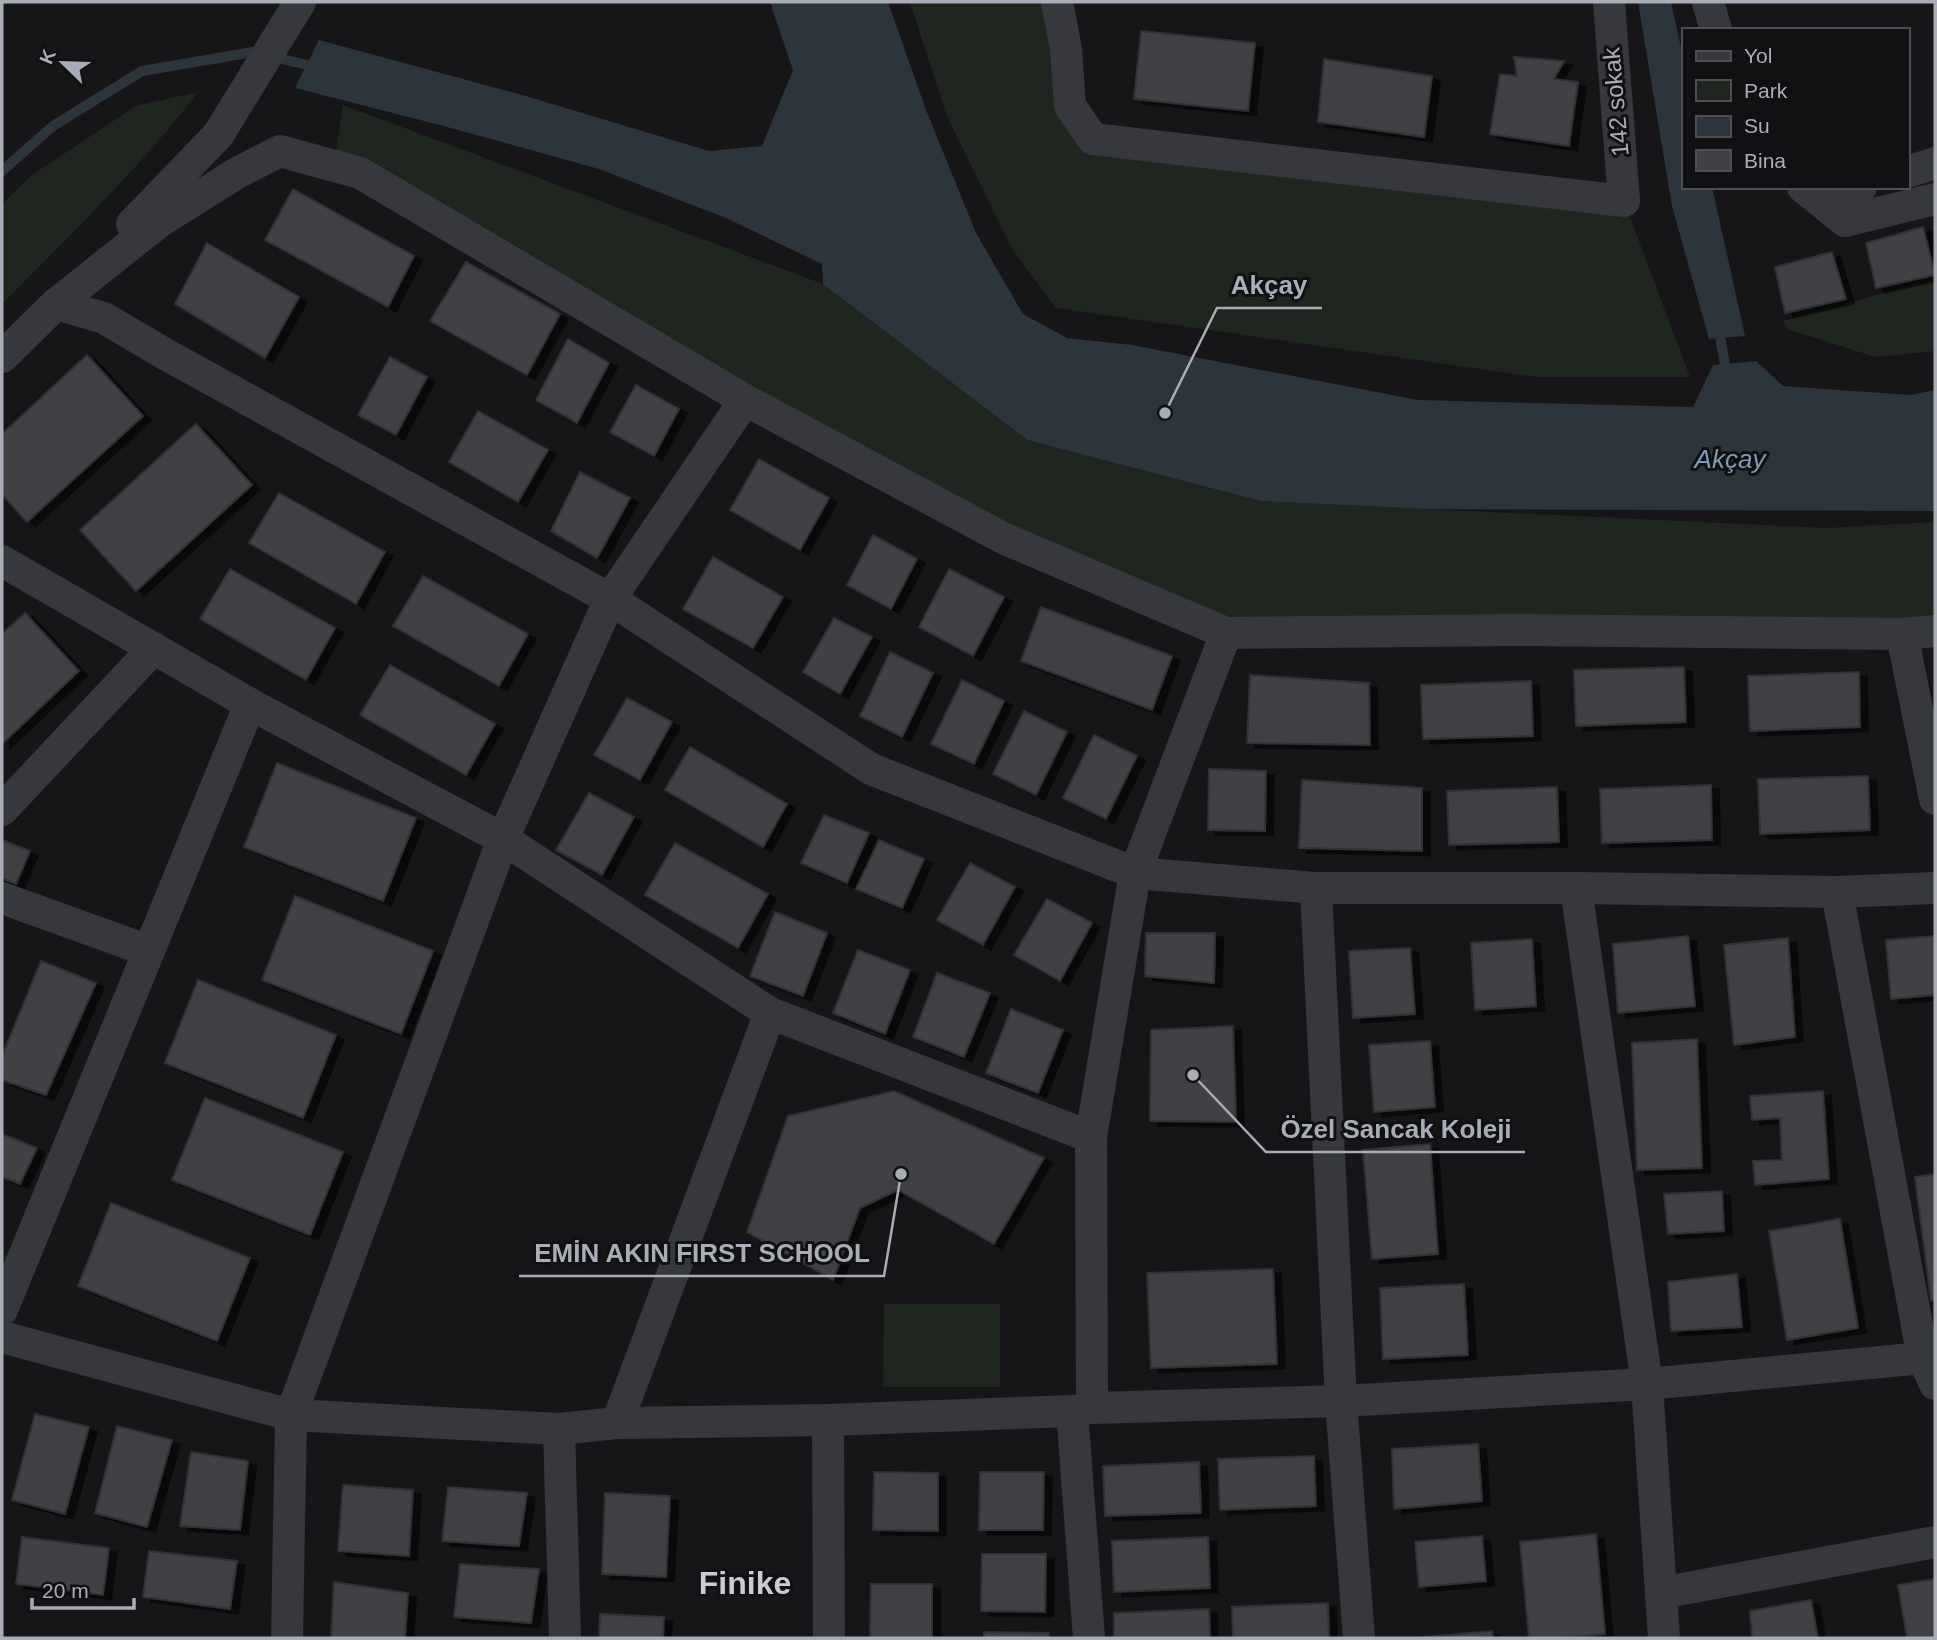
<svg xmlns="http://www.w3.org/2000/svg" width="1937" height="1640" font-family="Helvetica,sans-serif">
	<defs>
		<filter id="shadow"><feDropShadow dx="8" dy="4.5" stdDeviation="0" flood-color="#0009"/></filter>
	</defs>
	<rect width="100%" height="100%" fill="#161618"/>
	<g fill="#1e261f">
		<path d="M910 2H1060L1094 139 1624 201 1690 377H1537L1056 308 1012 249 946 114Z"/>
		<path d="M198 92C140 168 69 236 2 304V204L32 175 136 106Z"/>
		<path d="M343 105 823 284 1027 440 1259 501 1827 528 1935 522V631L1226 633 1002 538 336 151Z"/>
		<path d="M1935 279V351L1875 357 1787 329 1783 321Z"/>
		<path d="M884 1304H1000V1387H883Z"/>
	</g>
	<g fill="#2c353c">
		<path d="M770 2H888L926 110 976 233 1023 314 1067 338 1132 345 1418 400 1693 407 1713 365 1756 361 1783 386 1910 395 1935 390V511L1427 509 1260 501 1027 440 823 284 822 264 726 218 599 169 440 125 295 88 319 40 529 97 709 151 762 146 793 70Z"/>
		<path d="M1638 2H1671L1683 57V187H1712L1745 336 1709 339 1672 206Z"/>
	</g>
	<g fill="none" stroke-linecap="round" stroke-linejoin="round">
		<g stroke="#2c353c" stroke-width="10">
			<path d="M2 171 53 126 142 71 253 52 320 68"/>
			<path d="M1718 324 1727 377"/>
		</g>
	</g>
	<g fill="#404145" stroke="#303034" stroke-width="2" filter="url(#shadow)">
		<path d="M1141 31 1255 43 1248 111 1134 99Z"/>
		<path d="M1514 57 1564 61 1554 79 1578 82 1569 146 1490 134 1500 74 1517 76Z"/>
		<path d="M1324 59 1432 76 1424 137 1318 122Z"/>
		<path d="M293 189 414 256 388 307 265 240Z"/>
		<path d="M1923 227 1935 275 1876 288 1866 243Z"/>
		<path d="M207 243 299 297 265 358 175 304Z"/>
		<path d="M1832 252 1846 299 1785 313 1775 267Z"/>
		<path d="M466 262 560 314 527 375 430 321Z"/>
		<path d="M568 339 609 363 577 423 536 400Z"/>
		<path d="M87 355 143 416 27 522 2 494V434Z"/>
		<path d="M390 357 427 377 396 435 358 415Z"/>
		<path d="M636 385 679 409 654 456 610 432Z"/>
		<path d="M478 411 548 450 518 502 449 462Z"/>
		<path d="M196 424 252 485 136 591 80 530Z"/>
		<path d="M759 459 829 498 800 550 730 510Z"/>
		<path d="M580 472 630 498 597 558 551 531Z"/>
		<path d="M279 493 385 552 356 604 249 543Z"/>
		<path d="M873 535 917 559 891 609 847 585Z"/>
		<path d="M713 557 783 597 753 648 683 609Z"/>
		<path d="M230 569 335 628 306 680 200 619Z"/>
		<path d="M949 569 1004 597 973 656 919 627Z"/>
		<path d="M423 576 528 634 499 686 393 626Z"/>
		<path d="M1041 607 1172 656 1152 710 1021 661Z"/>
		<path d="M25 613 79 671 2 744V634Z"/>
		<path d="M834 618 872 637 840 694 803 672Z"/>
		<path d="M890 652 933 673 902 737 860 716Z"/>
		<path d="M390 665 495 724 466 775 360 715Z"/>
		<path d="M1684 667 1686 722 1576 726 1574 670Z"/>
		<path d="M1859 672 1860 727 1750 731 1748 676Z"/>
		<path d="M1250 675 1369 683 1370 745 1247 743Z"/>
		<path d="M962 680 1004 701 974 764 931 744Z"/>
		<path d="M1531 681 1533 736 1423 739 1421 685Z"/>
		<path d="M627 698 672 722 640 780 594 755Z"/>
		<path d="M1024 711 1067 732 1036 795 993 774Z"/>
		<path d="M1094 735 1137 756 1106 819 1063 798Z"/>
		<path d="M690 747 787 804 763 847 665 790Z"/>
		<path d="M277 763 416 818 383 901 244 847Z"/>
		<path d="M1209 769 1266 771 1265 831 1208 830Z"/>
		<path d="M1868 776 1870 830 1760 834 1758 779Z"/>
		<path d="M1302 780 1422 788V851L1299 848Z"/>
		<path d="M1711 785 1712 840 1602 843 1600 789Z"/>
		<path d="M1557 787 1559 842 1449 845 1447 791Z"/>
		<path d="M589 793 634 817 602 875 556 850Z"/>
		<path d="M824 815 869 833 847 883 801 863Z"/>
		<path d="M2 840 30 851 16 884 2 878Z"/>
		<path d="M879 840 924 859 902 908 856 889Z"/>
		<path d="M675 843 768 894 738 948 645 895Z"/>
		<path d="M970 863 1015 887 983 945 937 920Z"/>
		<path d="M295 896 433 951 401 1034 262 980Z"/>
		<path d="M1047 899 1092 923 1060 981 1014 955Z"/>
		<path d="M775 912 827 933 803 996 750 976Z"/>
		<path d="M1146 933H1215L1214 983 1145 976Z"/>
		<path d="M1688 936 1695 1006 1618 1013 1613 944Z"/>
		<path d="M1935 936V995L1891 999 1886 940Z"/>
		<path d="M1788 938 1795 1037 1734 1045 1724 945Z"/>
		<path d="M1532 939 1536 1006 1475 1010 1471 943Z"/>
		<path d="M1410 948 1415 1014 1353 1018 1349 951Z"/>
		<path d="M858 950 910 970 885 1034 833 1013Z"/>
		<path d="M41 961 96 983 46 1095 2 1080V1056Z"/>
		<path d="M937 973 990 993 964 1057 913 1037Z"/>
		<path d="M198 980 336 1035 303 1118 165 1063Z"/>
		<path d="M1011 1009 1063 1030 1038 1093 986 1073Z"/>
		<path d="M1233 1026 1236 1122 1150 1121 1151 1030Z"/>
		<path d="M1697 1039 1702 1168 1637 1170 1632 1043Z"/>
		<path d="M1430 1041 1435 1107 1374 1112 1369 1045Z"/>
		<path d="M894 1091 1044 1158 994 1244 898 1190 860 1208 833 1280 747 1232 788 1116Z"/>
		<path d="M1823 1091 1829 1179 1755 1185 1753 1161 1782 1160 1780 1118 1752 1120 1750 1096Z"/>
		<path d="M205 1098 343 1152 310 1235 172 1180Z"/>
		<path d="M2 1134 37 1148 20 1184 2 1177Z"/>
		<path d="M1430 1144 1438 1254 1372 1259 1363 1150Z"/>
		<path d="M1935 1174V1300L1931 1301 1915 1177Z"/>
		<path d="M1722 1191 1724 1231 1668 1234 1664 1194Z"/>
		<path d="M111 1203 250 1258 217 1341 78 1286Z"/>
		<path d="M1840 1219 1858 1328 1787 1340 1769 1231Z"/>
		<path d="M1273 1269 1277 1364 1151 1368 1147 1273Z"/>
		<path d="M1737 1274 1742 1327 1671 1331 1668 1282Z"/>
		<path d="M1464 1284 1468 1355 1383 1359 1380 1288Z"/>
		<path d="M35 1414 89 1427 65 1514 12 1500Z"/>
		<path d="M117 1426 172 1440 147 1527 95 1513Z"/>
		<path d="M1478 1444 1482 1501 1394 1509 1392 1449Z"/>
		<path d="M191 1452 248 1461 240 1530 180 1526Z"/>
		<path d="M1314 1456 1316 1506 1220 1510 1218 1459Z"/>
		<path d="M1199 1462 1201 1513 1105 1516 1103 1466Z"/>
		<path d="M874 1472 938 1473V1531L873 1530Z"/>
		<path d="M980 1472H1044L1043 1530H979Z"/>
		<path d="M343 1485 413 1490 409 1556 338 1551Z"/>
		<path d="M448 1487 527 1493 519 1546 442 1541Z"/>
		<path d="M605 1493 670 1496 666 1577 602 1574Z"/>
		<path d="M1596 1534 1605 1634 1562 1638H1529L1520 1542Z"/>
		<path d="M1482 1536 1486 1581 1419 1587 1415 1542Z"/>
		<path d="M22 1537 109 1548 103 1595 16 1584Z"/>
		<path d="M1208 1537 1210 1588 1114 1592 1112 1541Z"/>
		<path d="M149 1551 237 1561 230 1609 143 1597Z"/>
		<path d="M982 1554H1046L1045 1612 981 1611Z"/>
		<path d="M460 1564 539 1569 531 1623 454 1617Z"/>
		<path d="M1935 1579V1638H1907L1898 1585Z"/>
		<path d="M334 1582 408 1593 405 1638H331Z"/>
		<path d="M871 1584H932V1638H870Z"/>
		<path d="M1811 1600 1818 1638H1752L1750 1611Z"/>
		<path d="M1328 1603 1329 1638H1233L1232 1607Z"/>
		<path d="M1209 1609 1210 1638H1114V1613Z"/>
		<path d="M600 1614 664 1617 663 1638H599Z"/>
		<path d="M1492 1631 1493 1638H1424V1637Z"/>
		<path d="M984 1632 1049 1633V1638H984Z"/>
	</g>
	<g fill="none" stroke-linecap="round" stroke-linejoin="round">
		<g stroke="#37383d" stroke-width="32">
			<path d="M1057 2 1066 49 1070 106 1093 139 1624 201 1609 2"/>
			<path d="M1708 2 1716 30"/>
			<path d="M1907 172 1935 163"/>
			<path d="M1803 187 1845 221 1935 199"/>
			<path d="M1820 201 1861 187"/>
			<path d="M132 224 218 135 300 2"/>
			<path d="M56 304 159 222 237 173 280 151 360 173 745 400"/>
			<path d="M2 357 56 304 104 318 165 354 610 599 871 769 1135 873 1316 888H1576L1837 892 1935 888"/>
			<path d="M2 561 250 704 503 839 770 1013 1091 1137"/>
			<path d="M1226 633 1513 630 1902 634 1935 631"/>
			<path d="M1902 634 1935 799"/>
			<path d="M2 810 154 648"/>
			<path d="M1316 888 1341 1401 1359 1638"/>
			<path d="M1576 888 1647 1384 1664 1638"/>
			<path d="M1837 892 1923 1358 1935 1384"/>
			<path d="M2 898 149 951"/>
			<path d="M2 1310 250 704"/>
			<path d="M2 1337 291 1415 559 1429 617 1423 828 1420 1072 1411 1092 1408 1341 1401 1647 1384 1923 1358 1935 1351"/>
			<path d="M1072 1411 1089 1638"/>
			<path d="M828 1420 829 1638"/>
			<path d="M617 1423 770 1013"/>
			<path d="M559 1429 565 1638"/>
			<path d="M1661 1593 1935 1542"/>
			<path d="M287 1638 291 1415 503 839 610 599 745 400 1003 538 1226 633 1135 873 1091 1137 1092 1408"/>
		</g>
	</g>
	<g text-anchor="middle" stroke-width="6" stroke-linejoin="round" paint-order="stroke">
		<g font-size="24" fill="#a8adb8" stroke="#111113">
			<text transform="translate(1616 102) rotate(-95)" y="8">142 sokak</text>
		</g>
		<g font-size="26" font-style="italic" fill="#7f9bb3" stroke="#111113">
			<text x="1730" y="468">Akçay</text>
		</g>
		<g font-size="32" font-weight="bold" fill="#c9ccd4" stroke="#111113">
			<text x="745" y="1594">Finike</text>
		</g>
	</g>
	<path fill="none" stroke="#a8adb8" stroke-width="2.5" d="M1165 413L1217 308H1322M1193 1075L1266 1152H1525M901 1174L884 1276H519"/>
	<g fill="#a8adb8" stroke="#111113" stroke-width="2.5">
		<circle cx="1165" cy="413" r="7"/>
		<circle cx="1193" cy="1075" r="7"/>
		<circle cx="901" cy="1174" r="7"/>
	</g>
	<g font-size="26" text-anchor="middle" font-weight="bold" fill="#a8adb8" stroke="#111113" stroke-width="6" stroke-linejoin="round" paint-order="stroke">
		<text x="1269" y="294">Akçay</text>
		<text x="1396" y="1138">Özel Sancak Koleji</text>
		<text x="702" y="1262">EMİN AKIN FIRST SCHOOL</text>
	</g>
	<rect width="1937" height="1640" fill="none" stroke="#a8adb8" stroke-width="7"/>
	<rect x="1682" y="28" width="228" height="161" fill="#111113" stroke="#4d4f55" stroke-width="2"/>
	<rect x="1696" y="51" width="35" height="10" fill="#37383d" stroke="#4d4f55" stroke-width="2"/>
	<text x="1744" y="63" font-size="21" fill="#a8adb8">Yol</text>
	<rect x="1696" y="80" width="35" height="21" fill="#1e261f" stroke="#4d4f55" stroke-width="2"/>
	<text x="1744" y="98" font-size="21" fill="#a8adb8">Park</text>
	<rect x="1696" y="116" width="35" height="21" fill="#2c353c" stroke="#4d4f55" stroke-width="2"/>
	<text x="1744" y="133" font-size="21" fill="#a8adb8">Su</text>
	<rect x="1696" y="150" width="35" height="21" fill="#404145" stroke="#4d4f55" stroke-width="2"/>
	<text x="1744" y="168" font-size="21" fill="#a8adb8">Bina</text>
	<g transform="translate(63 63) rotate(293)" stroke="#111113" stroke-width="5" paint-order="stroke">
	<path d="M0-5L12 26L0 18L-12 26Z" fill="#a8adb8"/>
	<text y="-10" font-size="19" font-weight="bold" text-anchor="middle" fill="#a8adb8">K</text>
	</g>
	<path d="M32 1598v10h102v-10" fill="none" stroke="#a8adb8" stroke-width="3.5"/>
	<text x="42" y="1598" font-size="21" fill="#a8adb8" stroke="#111113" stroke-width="5" paint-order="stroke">20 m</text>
</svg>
